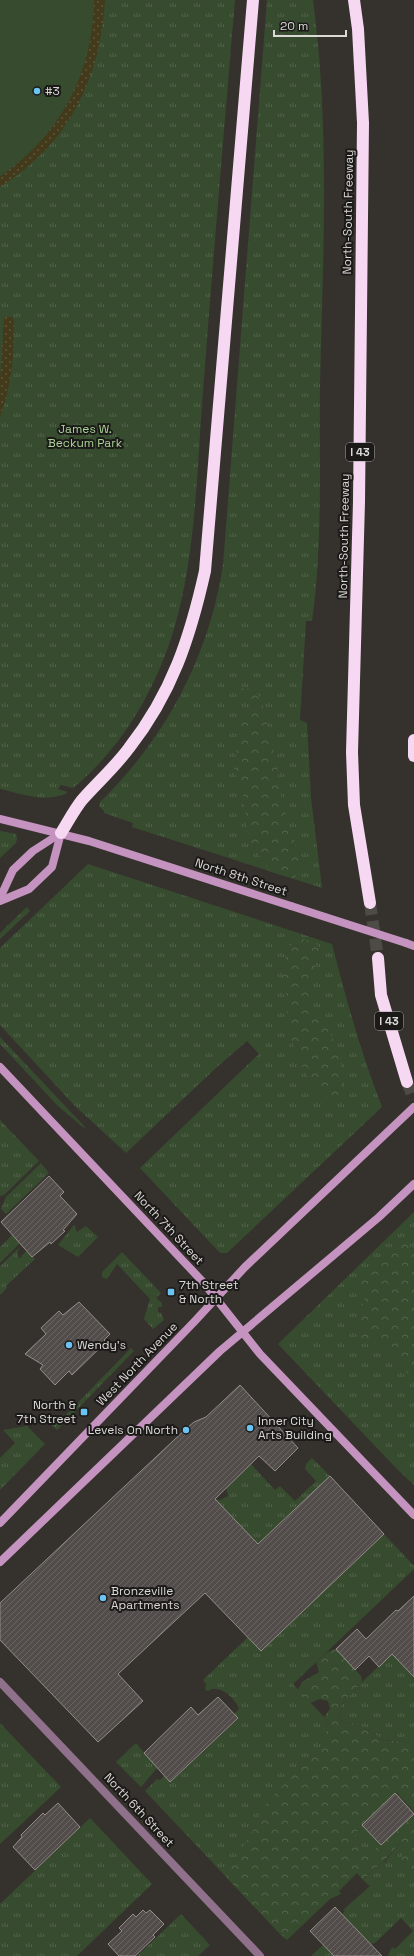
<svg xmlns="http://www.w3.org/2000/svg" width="414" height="1956" font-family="'Space Grotesk',sans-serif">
	<defs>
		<pattern id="grass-tufts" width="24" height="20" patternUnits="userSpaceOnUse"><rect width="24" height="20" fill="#374b2f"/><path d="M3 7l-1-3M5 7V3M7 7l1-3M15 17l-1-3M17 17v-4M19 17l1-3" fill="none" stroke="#53644c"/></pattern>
		<pattern id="forest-crowns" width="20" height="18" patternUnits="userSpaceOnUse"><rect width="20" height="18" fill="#374b2f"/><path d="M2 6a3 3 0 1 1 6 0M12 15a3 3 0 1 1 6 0" fill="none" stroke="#53644c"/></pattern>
		<pattern id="sand-dots" width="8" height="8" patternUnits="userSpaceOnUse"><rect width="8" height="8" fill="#423a1a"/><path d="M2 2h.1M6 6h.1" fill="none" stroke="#5d563b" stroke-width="1.8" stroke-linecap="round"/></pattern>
		<pattern id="building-hatch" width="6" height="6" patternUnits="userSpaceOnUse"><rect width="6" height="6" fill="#524c4a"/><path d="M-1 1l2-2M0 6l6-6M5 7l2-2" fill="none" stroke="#6a6563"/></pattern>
	</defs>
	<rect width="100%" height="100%" fill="#35322d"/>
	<g fill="url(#grass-tufts)">
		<path d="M0 0H235C224 129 213 261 203 391 197 468 196 555 174 629 156 689 122 748 73 788L61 785 58 789 68 792C47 804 23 794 0 789Z"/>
		<path d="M267 0H313C330 127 323 256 320 384 319 463 323 543 312 621H306L300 720 307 723 311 798 322 888 132 827 133 823 104 813V811L99 806 100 802C166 738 209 656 223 565Z"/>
		<path d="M0 831 16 834 17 839 16 843 0 858Z"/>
		<path d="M88 864 332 944C346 999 361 1053 382 1107L227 1253H220L140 1168 259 1054 247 1041 217 1067 126 1153 75 1106 0 1025V948Z"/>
		<path d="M27 907 30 911 0 939V933Z"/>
		<path d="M0 1037 85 1127 84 1128 58 1106 0 1044Z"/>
		<path d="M0 1120 39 1161 4 1195 0 1196Z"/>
		<path d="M41 1163 49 1173 6 1214 1 1209 6 1197Z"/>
		<path d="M414 1212V1485L397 1469 278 1344Z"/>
		<path d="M74 1225 77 1232 86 1226 98 1237 78 1257 58 1245Z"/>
		<path d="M15 1232 20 1243 0 1263V1247Z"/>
		<path d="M20 1247 17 1253 18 1257 21 1258 22 1255 27 1251 35 1259 6 1286 7 1288 0 1295V1266Z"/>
		<path d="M122 1252 161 1293 156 1298 162 1303V1307H158V1312L161 1313 164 1320 153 1329 144 1319 150 1299 117 1264 107 1279 102 1277V1272Z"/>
		<path d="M131 1348 134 1351 57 1430 50 1423 62 1419Z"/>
		<path d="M27 1426 45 1444 0 1490V1458L15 1443 3 1430Z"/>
		<path d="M312 1458 330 1476 258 1544 215 1499 220 1500 228 1496 226 1488 251 1464 275 1490 280 1486 295 1501 316 1481 305 1469 306 1464Z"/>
		<path d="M384 1534 414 1566V1569L293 1684 414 1812 283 1937 145 1791 157 1779 160 1780 164 1776 170 1781 177 1776 238 1719 234 1714 239 1709C236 1699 219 1683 208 1691L205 1690 206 1684 203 1680 248 1637 261 1651Z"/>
		<path d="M403 1643 414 1666 409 1672 414 1677V1743L384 1740 357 1724 346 1723 340 1720 341 1705 362 1682Z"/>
		<path d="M0 1723 61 1787 0 1844Z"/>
		<path d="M136 1743 157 1768 141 1787 116 1762Z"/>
		<path d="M90 1818 152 1884 77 1956H0V1904Z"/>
		<path d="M404 1841 408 1843 410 1870 414 1869V1956H388L392 1947 395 1949 413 1931 401 1918 375 1943 371 1944 359 1932 334 1956H311L323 1945 329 1951 354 1927 342 1914 345 1911 343 1910 370 1886 363 1880 380 1864 385 1862 397 1846Z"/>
		<path d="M181 1914 210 1945 198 1956H137Z"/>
	</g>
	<g fill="url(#forest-crowns)">
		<path d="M240 688 253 690 261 698 276 760 282 802 298 852V868L295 879 268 871V868L249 842 243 795 234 771 238 733 243 715 250 704 240 699 237 693Z"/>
		<path d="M296 938C337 944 314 960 308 981 307 988 309 997 311 1003 314 1009 323 1014 326 1021 331 1032 342 1066 344 1077 345 1085 342 1091 337 1097 321 1099 316 1090 308 1077 290 1045 288 1028 286 992 286 986 281 980 282 974 283 961 287 948 296 938Z"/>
		<path d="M398 1242 407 1245 414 1254V1380C403 1370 395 1351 382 1345 376 1342 365 1345 357 1342L360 1311 365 1300C362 1294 358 1286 361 1279 363 1270 390 1248 398 1242Z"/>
		<path d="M336 1649 361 1676 362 1682 341 1705 340 1720 346 1723 357 1724 384 1740 414 1743V1811L396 1792 359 1827 354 1840 368 1855 414 1814V1869L411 1870 404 1866 401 1858 408 1843 404 1841 397 1846 383 1863 380 1864 363 1880 357 1873 339 1891 341 1894 330 1899 287 1940 283 1937 285 1934 281 1935 226 1877C234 1860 245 1845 254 1829 257 1824 258 1817 261 1812 277 1787 304 1769 321 1745L320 1739 332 1725 324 1717 330 1709 328 1701 320 1699 310 1703 298 1690 302 1682 319 1672 316 1662 326 1653Z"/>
	</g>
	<g fill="url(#sand-dots)">
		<path d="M94 0H105C100 79 69 144 0 187V176C61 132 92 76 94 0Z"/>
		<path d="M4 317H14C14 351 13 384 0 416V378Z"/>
	</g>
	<g fill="#374b2f">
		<path d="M0 0H94C93 71 60 137 0 176Z"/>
		<path d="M0 317H4L0 378Z"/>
	</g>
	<g fill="url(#building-hatch)" stroke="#948d8a">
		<path d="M49 1176 64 1192 60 1196 77 1214 63 1230 65 1231 51 1244 50 1242 32 1257 1 1222Z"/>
		<path d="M79 1302 110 1334 104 1340 106 1342 72 1375 69 1371 55 1385 40 1369 43 1365 25 1354 46 1334 41 1328 59 1311 63 1315Z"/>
		<path d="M240 1385 298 1448 275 1471 259 1456 215 1499 258 1544 330 1476 384 1534 261 1651 205 1593 118 1674 143 1701 98 1742 0 1640V1603L188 1427 194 1422 206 1417Z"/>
		<path d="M414 1596V1677L392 1654 379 1667 369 1656 355 1670 336 1649 357 1629 366 1639 396 1610 398 1611Z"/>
		<path d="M218 1697 238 1718 170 1782 144 1753 191 1707 198 1715Z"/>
		<path d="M395 1793 414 1814 381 1845 362 1825Z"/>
		<path d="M58 1803 80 1827 35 1870 13 1847 22 1837 21 1835 43 1813 45 1815Z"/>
		<path d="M335 1907 382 1956H334L310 1931Z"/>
		<path d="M143 1910 146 1913 150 1910 164 1924 153 1935 155 1937 135 1956H119L108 1944 122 1931 119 1928 133 1914 136 1917Z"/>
	</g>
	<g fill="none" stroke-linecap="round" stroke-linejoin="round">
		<g stroke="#4e4b46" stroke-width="12" stroke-dasharray="12 6" stroke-linecap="butt">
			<path d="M370 903 378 958"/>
			<path d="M407 1082 414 1099"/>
		</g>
		<path stroke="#90718c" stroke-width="8" d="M0 1682 260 1956"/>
		<g stroke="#c593bf" stroke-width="8">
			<path d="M0 819 89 841 291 906"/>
			<path d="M0 898 13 870 33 851 61 833"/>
			<path d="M0 901 29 889 52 867 61 833"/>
			<path d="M406 943 414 946"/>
			<path d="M0 1067 203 1282 260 1354 414 1515"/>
			<path d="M0 1523 194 1322 245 1267 414 1107"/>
			<path d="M0 1562 220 1351 379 1217 414 1184"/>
		</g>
		<g stroke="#f7d8f3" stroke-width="12">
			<path d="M354 0 358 29 363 123 359 502 352 752 354 805 370 903"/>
			<path d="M414 740V756"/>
			<path d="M61 833C68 822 74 810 82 800 98 782 115 767 129 748 172 693 190 638 205 571L253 0"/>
			<path d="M378 958 381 995 407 1082"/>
		</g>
		<path stroke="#c593bf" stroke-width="8" d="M291 906 406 943"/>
	</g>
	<g fill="#6bc3f2" stroke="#1b1a18" stroke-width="1.5">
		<circle cx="37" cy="91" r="4"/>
		<rect x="167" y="1288" width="8" height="8" rx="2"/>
		<circle cx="69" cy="1345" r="4"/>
		<rect x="80" y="1408" width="8" height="8" rx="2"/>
		<circle cx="250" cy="1428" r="4"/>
		<circle cx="186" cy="1430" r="4"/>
		<circle cx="103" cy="1598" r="4"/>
	</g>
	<g text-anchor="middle" stroke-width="4" stroke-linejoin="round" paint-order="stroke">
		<g fill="#1b1a18" stroke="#a1a09d" stroke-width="1">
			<rect x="346" y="443" width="28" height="18" rx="3"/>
			<rect x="375" y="1012" width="28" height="18" rx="3"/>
		</g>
		<g font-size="11" font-weight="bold" fill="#dbd9d6">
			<text x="360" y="456">I 43</text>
			<text x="389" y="1025">I 43</text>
		</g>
		<g font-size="12" fill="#dbd9d6" stroke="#1b1a18" text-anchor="start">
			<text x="45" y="95">#3</text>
			<text x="179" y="1289">7th Street<tspan x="179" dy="14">&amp; North</tspan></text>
			<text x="77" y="1349">Wendy's</text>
			<text x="76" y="1409" text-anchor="end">North &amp;<tspan x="76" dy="14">7th Street</tspan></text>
			<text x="258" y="1425">Inner City<tspan x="258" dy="14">Arts Building</tspan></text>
			<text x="178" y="1434" text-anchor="end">Levels On North</text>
			<text x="111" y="1595">Bronzeville<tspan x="111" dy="14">Apartments</tspan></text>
		</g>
		<g font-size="12" fill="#dbd9d6" stroke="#1b1a18">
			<text transform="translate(348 212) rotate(-89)" y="4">North-South Freeway</text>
			<text transform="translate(344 536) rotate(-89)" y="4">North-South Freeway</text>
			<text transform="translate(241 877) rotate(18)" y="4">North 8th Street</text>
			<text transform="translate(169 1228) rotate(47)" y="4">North 7th Street</text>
			<text transform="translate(137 1364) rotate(-46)" y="4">West North Avenue</text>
			<text transform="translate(139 1810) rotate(47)" y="4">North 6th Street</text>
		</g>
		<g font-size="12" fill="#a9d396" stroke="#1b1a18">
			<text x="85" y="433">James W.<tspan x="85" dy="14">Beckum Park</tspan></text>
		</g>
	</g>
	<path d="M274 30v6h72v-6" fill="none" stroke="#dbd9d6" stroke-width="2"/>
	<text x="280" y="30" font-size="12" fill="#dbd9d6" stroke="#1b1a18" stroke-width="3" paint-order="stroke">20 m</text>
</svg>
